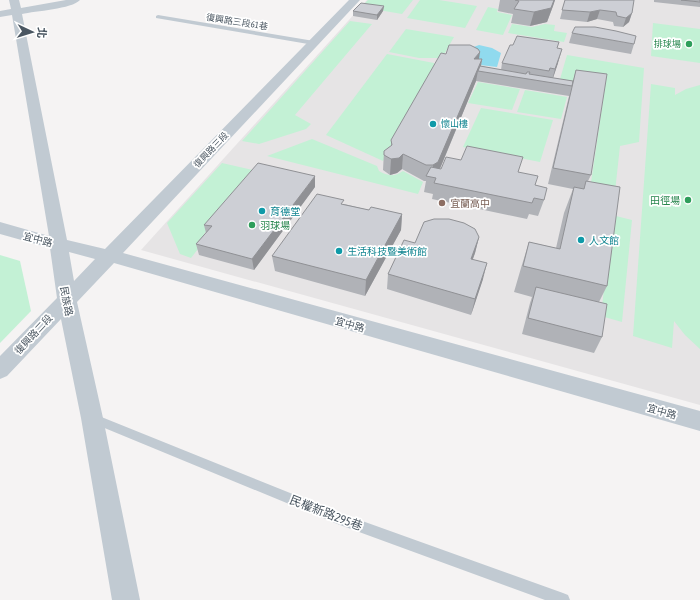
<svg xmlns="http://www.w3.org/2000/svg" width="700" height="600" font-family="'Asap Condensed','Noto Sans TC',sans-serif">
	<rect width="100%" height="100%" fill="#f5f3f3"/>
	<path fill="#e6e4e5" d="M367 0H700V405L141 250Z"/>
	<g fill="#c3f1d5">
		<path d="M368 0H413L402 14 361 7Z"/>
		<path d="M420 0H439L477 6 465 28 407 18Z"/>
		<path d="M488 7 498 9 497 12 512 15 503 35 476 30Z"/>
		<path d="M350 21 372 24 295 115 311 124 306 129 259 144 242 141Z"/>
		<path d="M653 23 700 29V63L651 56Z"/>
		<path d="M512 24 532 27 545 24 555 25 554 31 567 33 564 42 508 33Z"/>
		<path d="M406 29 454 37 442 58H419L389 52Z"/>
		<path d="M387 54 434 63 436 67 383 161 326 135Z"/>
		<path d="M567 55 644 68 639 142 620 146 614 201 589 196 605 87 560 79Z"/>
		<path d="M478 82 520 89 512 110 468 103Z"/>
		<path d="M651 84 675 88V95L686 89 700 85V349L685 335 674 321 672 348 633 336Z"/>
		<path d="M525 90 567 97 561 119 517 112Z"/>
		<path d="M481 108 553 120 540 162 463 147Z"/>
		<path d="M312 139 377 166 379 171C387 176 395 177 403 171L423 182 418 194 267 156Z"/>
		<path d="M222 163 257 171 204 234 205 240 191 258 180 254 167 223Z"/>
		<path d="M612 215 632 220 622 322 601 316Z"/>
		<path d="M0 255 20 261 31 311 0 343Z"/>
	</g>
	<path fill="#90daee" d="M479 45 492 48 501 53 497 67 480 65 463 51Z"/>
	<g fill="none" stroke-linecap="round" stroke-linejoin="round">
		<g fill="#c1cad2" fill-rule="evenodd">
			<path d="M158 15 314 41 317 43 314 45 156 18V16Z"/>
			<path d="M94 414 340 513 563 593 568 595 570 600H545L340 525 90 422 89 419 90 416Z"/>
		</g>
		<path fill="#c1cad2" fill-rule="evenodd" d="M9 0H19L21 8 66 0H80C72 9 35 11 22 14L67 240 105 249 349 0H360L123 253 700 411V431L114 263 77 302 103 418 140 600H112L81 418 61 319 7 376 0 379V356L57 298 50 248 0 234V222L49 236 12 15 0 17V11L11 9ZM69 252 95 259 74 281Z"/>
	</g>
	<g fill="#b0b2b7">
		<path d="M500 0H555L553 6 547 22 530 26 511 23 513 14 498 11Z"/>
		<path d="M565 0 632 13 629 22 623 27 614 26 613 22 597 19 587 22 560 19Z"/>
		<path d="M654 0H700V7L654 2Z"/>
		<path d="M384 6 383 11 377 20 353 16V11Z"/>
		<path d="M572 33 634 44 631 54 569 43Z"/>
		<path d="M558 48V63L553 78 573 81 576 70 591 175 588 181 607 286 599 302 602 337 594 353 522 334 530 303 532 297 514 292 521 268 529 242 556 248 564 213 573 189 548 184 569 96 476 81 440 169 519 172 535 185 544 200 538 216 529 214 527 219 432 199 433 194 424 192 426 181H424L402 169 397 173 390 175 383 170 384 151 391 146V140L479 59H482L481 66 501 70 502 63Z"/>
		<path d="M315 187 254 270 199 255 196 244 206 233 204 225Z"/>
		<path d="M344 204 369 210 402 214 401 230 365 296 275 271 272 256Z"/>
		<path d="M479 237 475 253 473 259 483 279 471 315 387 289 388 274Z"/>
	</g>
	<g fill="#909195">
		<path d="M554 0H555L553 6 547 22 530 26 534 12Z"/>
		<path d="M384 6 383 11 377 20V15Z"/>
		<path d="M600 10 597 19 587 22 590 12Z"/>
		<path d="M632 13 629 22 623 27 626 18Z"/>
		<path d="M562 49 558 63 551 84 555 69Z"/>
		<path d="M480 52 478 66 474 59Z"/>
		<path d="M482 59 480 71H478L476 81 436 178 432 177 433 165Z"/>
		<path d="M403 154 402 169 397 173 390 175 391 159Z"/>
		<path d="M315 176V187L254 270 252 259Z"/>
		<path d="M402 214 401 230 365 296 366 280Z"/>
		<path d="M479 237 475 253 467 274 471 259Z"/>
		<path d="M487 263 483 279 471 315 475 299Z"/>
	</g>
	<g fill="#cdcfd5" stroke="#909195">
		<path d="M515 0H554L551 8 534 12 514 9 519 1Z"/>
		<path d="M565 0H634L632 13 626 18 617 16 616 12 600 10 590 12 562 10Z"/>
		<path d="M681 0H700V2Z"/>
		<path d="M361 3 384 6 377 15 353 11Z"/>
		<path d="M575 27H595L616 31 636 36 634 44 572 33Z"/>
		<path d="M517 36 559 42 557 48 562 49 555 69 550 68 549 71 502 63 510 45H513Z"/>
		<path d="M449 45H470L478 49 480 52 474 59H482L438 162 433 165H426L403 154 399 158 391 159 384 155V151L392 145 391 140 441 53 446 54Z"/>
		<path d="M480 66 526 74 527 72H530L529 74 573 81 572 86 478 71Z"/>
		<path d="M576 70 607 74 591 175 553 168Z"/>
		<path d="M467 146 523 157 518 172 538 176 535 185 547 188 544 200 534 198 532 203 434 183 436 178 426 176 431 167 441 169 446 157 461 160Z"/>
		<path d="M258 163 315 176 252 259 196 244 212 226 204 225Z"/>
		<path d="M586 181 620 187 607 286 523 266 529 242 560 249 574 187 584 189Z"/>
		<path d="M317 194 344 200 341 204 369 210 371 207 402 214 366 280 272 256Z"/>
		<path d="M434 219H449L464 223 475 229 479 237 471 259 487 263 475 299 388 274 404 240 415 243 424 222Z"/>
		<path d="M536 287 607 304 602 337 528 318Z"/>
	</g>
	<g fill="#2e9e5b" stroke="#fff" stroke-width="1.5">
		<circle cx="689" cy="44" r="4"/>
		<circle cx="688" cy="200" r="4"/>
		<circle cx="252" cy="225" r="4"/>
	</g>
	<g fill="#0f9aa8" stroke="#fff" stroke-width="1.5">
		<circle cx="433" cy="124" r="4"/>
		<circle cx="262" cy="211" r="4"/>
		<circle cx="581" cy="240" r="4"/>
		<circle cx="339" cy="251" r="4"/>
	</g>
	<circle fill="#8d6e63" stroke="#fff" stroke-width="1.5" cx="442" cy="203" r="4"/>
	<g text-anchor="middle" stroke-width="3.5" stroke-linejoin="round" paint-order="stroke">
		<g font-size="9" fill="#4a5661" stroke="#fff">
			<text transform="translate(237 22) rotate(9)" y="3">復興路三段61巷</text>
			<text transform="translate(211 150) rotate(-46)" y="3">復興路三段</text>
		</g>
		<g font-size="9" fill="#27864d" stroke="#fff" text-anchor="end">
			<text x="681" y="47">排球場</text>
		</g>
		<g font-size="9" fill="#0d838f" stroke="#fff" text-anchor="start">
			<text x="441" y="127">懷山樓</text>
		</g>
		<g font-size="10" fill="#27864d" stroke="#fff" text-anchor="end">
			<text x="680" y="204">田徑場</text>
			<text x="260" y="229" text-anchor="start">羽球場</text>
		</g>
		<g font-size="10" fill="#785e54" stroke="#fff" text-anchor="start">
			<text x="450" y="207">宜蘭高中</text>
		</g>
		<g font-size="10" fill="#0d838f" stroke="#fff" text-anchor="start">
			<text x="270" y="215">育德堂</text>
			<text x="589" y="244">人文館</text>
			<text x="347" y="255">生活科技暨美術館</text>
		</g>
		<g font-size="10" fill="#4a5661" stroke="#fff">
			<text transform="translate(38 239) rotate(15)" y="4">宜中路</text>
			<text transform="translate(67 301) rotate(79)" y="4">民族路</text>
			<text transform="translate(350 324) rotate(16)" y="4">宜中路</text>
			<text transform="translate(33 334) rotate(-47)" y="4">復興路二段</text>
			<text transform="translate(662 411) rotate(16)" y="4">宜中路</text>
		</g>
		<g font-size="12" fill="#4a5661" stroke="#fff">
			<text transform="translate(326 513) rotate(21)" y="4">民權新路295巷</text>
		</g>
	</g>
	<g transform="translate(32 32) rotate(94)" stroke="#ffffff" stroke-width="3" paint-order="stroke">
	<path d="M0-3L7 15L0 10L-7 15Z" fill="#4a5661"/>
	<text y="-6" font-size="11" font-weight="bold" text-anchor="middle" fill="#4a5661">北</text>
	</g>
</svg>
